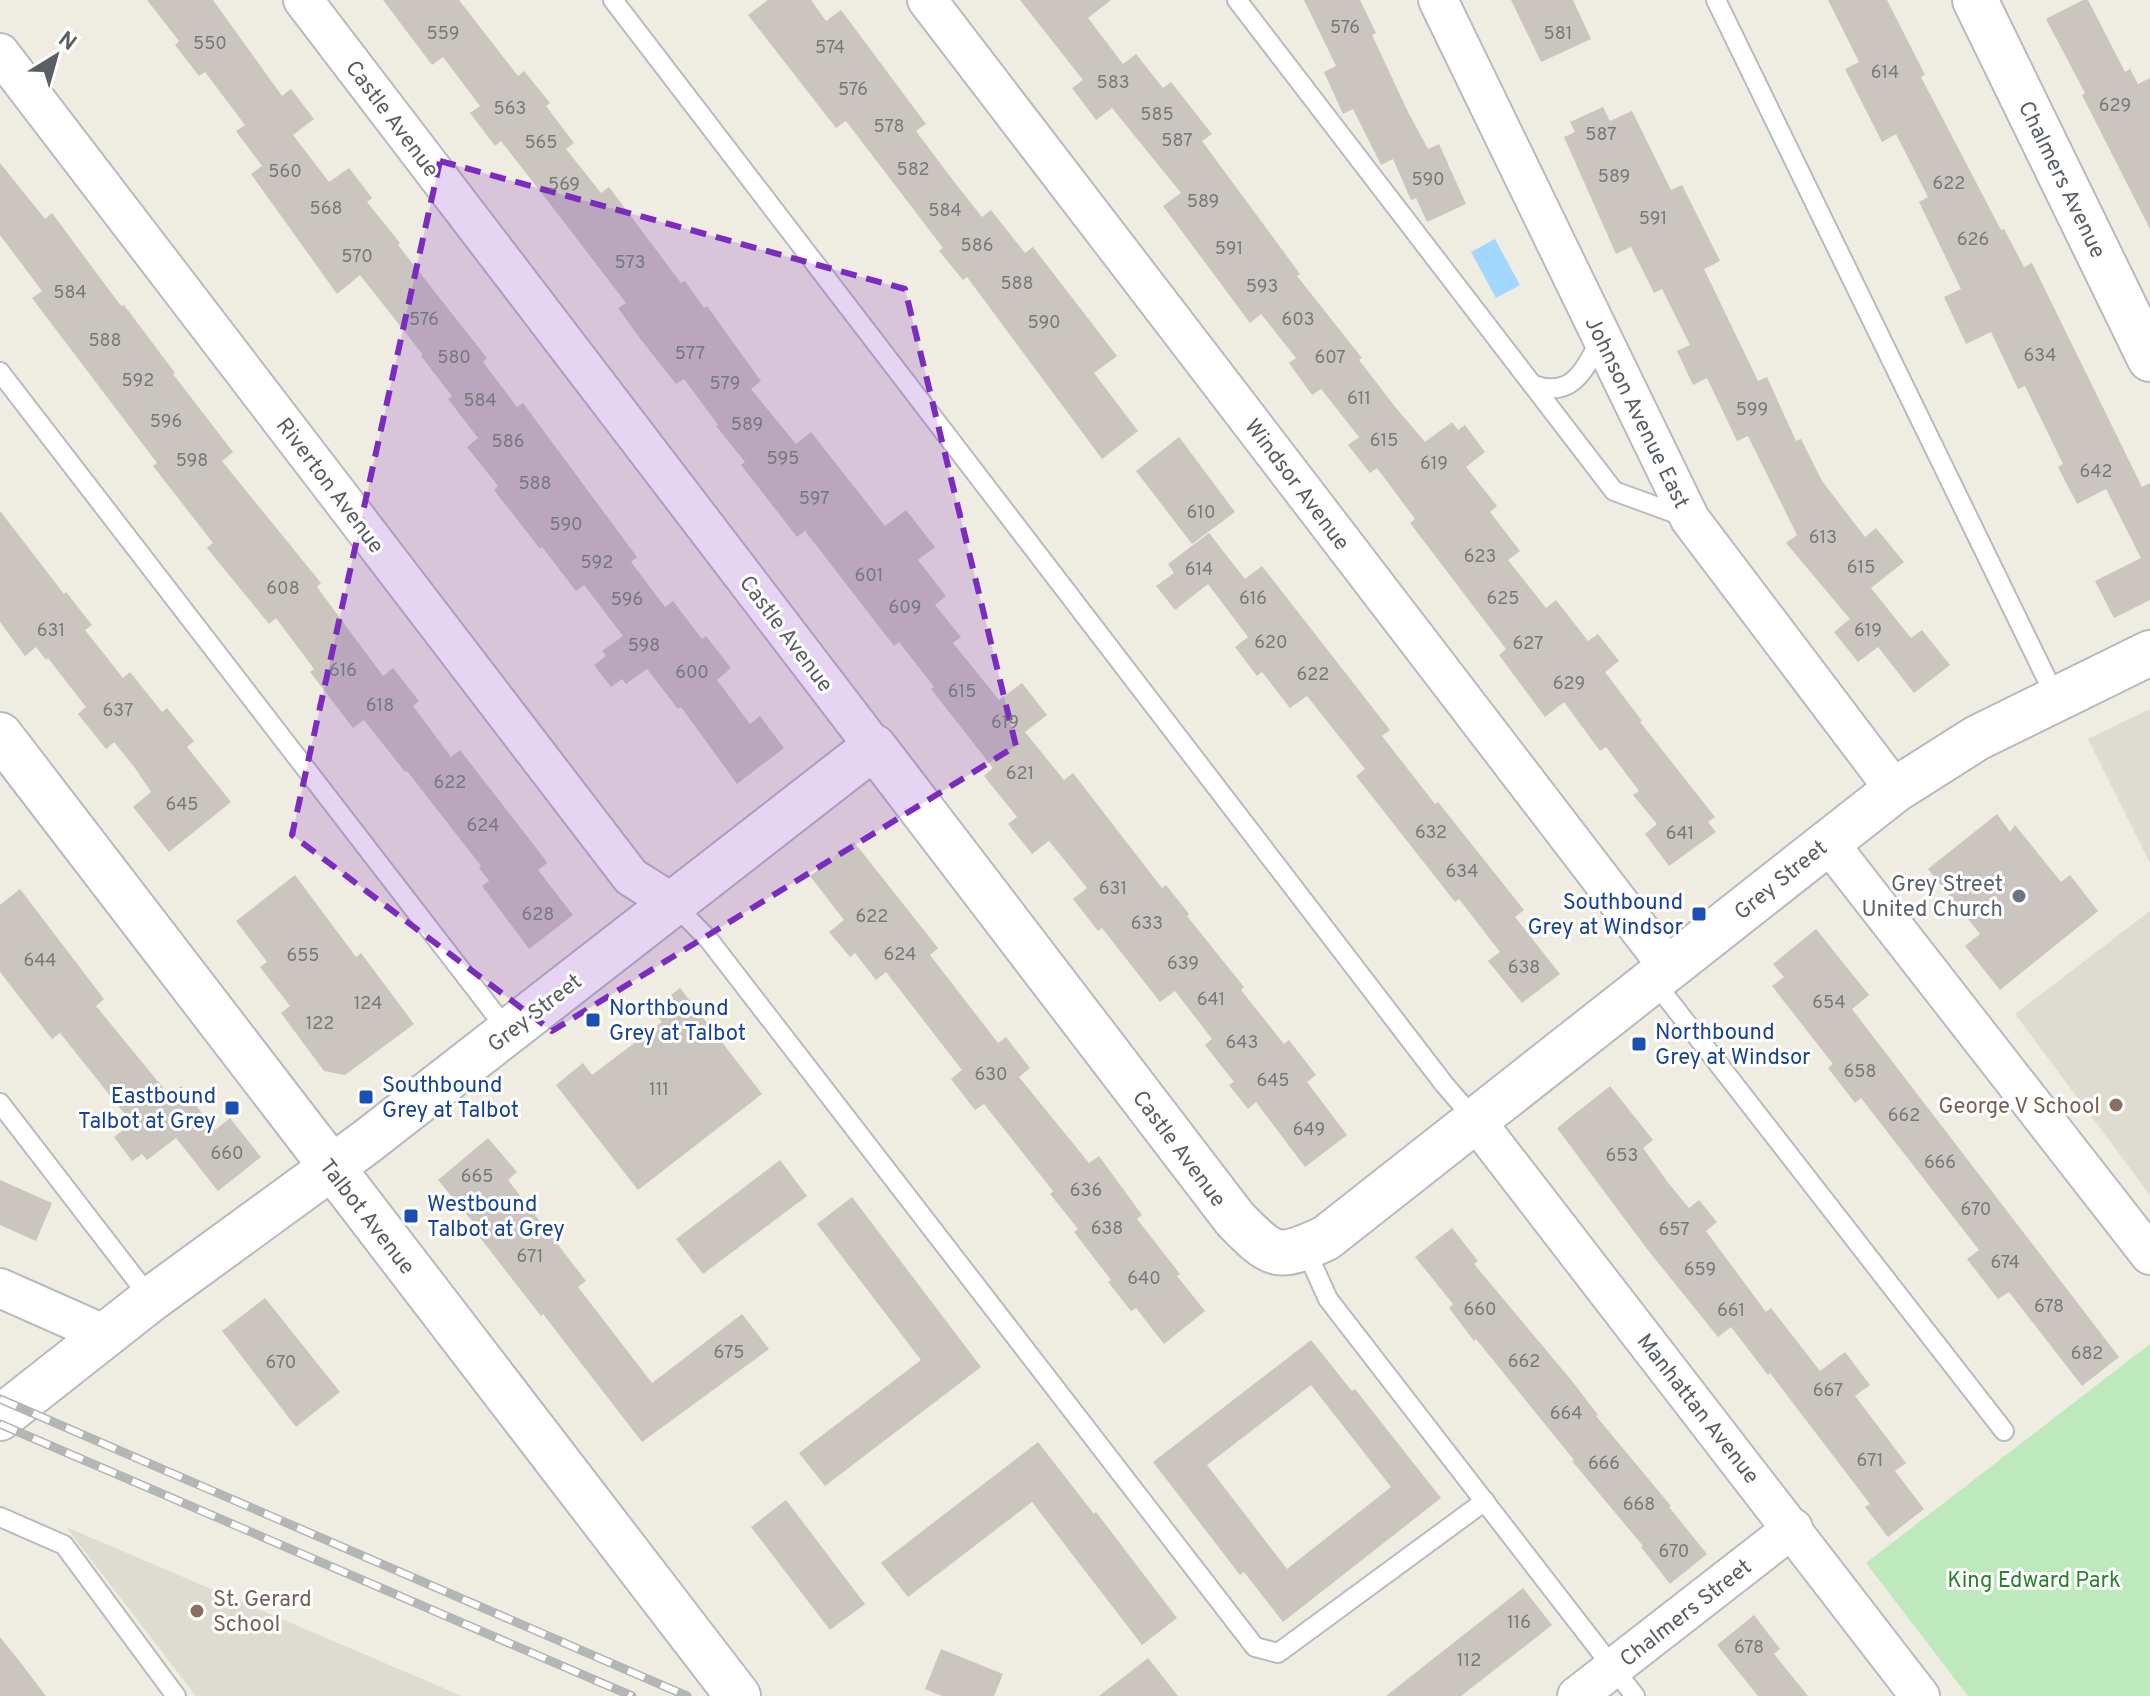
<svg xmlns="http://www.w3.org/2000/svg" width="2150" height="1696" font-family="Overpass,sans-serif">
	<rect width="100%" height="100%" fill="#efece2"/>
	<g fill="#dedbd1">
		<path d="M2150 709V863L2088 739Z"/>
		<path d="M2150 911V1195L2015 1014Z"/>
		<path d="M66 1527 462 1696H196Z"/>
	</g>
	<path fill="#bde9bc" d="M2150 1344V1696H1968L1866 1563Z"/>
	<path fill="#a2d8ff" d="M1495 239 1520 285 1496 298 1471 252Z"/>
	<g fill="#cac6bf" fill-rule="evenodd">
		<path d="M147 0H213L282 96 291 89 314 119 293 135 329 182 349 168 372 198 367 202 400 243 398 245 487 358 483 362 517 407 523 403 637 557 631 562 665 607 673 601 702 639 706 636 731 668 717 680 750 724 760 716 784 748 737 784 681 707 678 709 647 669 626 684 622 679 611 687 594 665 606 656 602 651 623 636 584 585 576 591 542 547 540 549 494 490 498 486 467 447 478 438 448 399 452 396 421 356 423 355 360 275 337 294 251 174 262 166 236 131 245 125 205 72 199 76 175 45 179 41Z"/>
		<path d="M383 0H459L518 76 524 71 550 103 546 106 574 143 566 149 601 193 609 187 681 283 685 281 704 308 707 306 761 381 751 389 796 444 811 432 885 526 906 510 935 547 918 560 946 596 935 605 961 637 953 643 999 700 1022 683 1047 715 1025 732 1064 780 1073 773 1162 888 1166 885 1189 914 1187 916 1244 987 1241 990 1284 1044 1289 1040 1316 1075 1307 1082 1347 1135 1305 1167 1256 1102 1248 1109 1229 1085 1234 1082 1205 1045 1212 1039 1175 991 1160 1002 1102 928 1098 931 1073 899 1087 888 1049 841 1032 854 1008 824 1017 817 984 776 993 768 931 689 934 687 899 642 894 646 805 531 797 537 741 465 745 462 716 426 718 425 684 379 676 384 642 341 618 308 626 303 547 200 501 141 495 146 470 113 480 106 443 57 432 65Z"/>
		<path d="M768 0H811L826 21 841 10 926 124 916 131 952 179 982 217 991 210 1025 253 1033 247 1117 356 1094 373 1138 431 1102 459 967 277 963 280 939 251 943 248 846 121 836 128 748 15Z"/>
		<path d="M1020 0H1111L1088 18 1123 64 1136 54 1163 88 1171 82 1212 134 1202 141 1300 274 1297 276 1362 358 1359 360 1396 408 1425 442 1452 422 1458 430 1465 425 1485 452 1466 467 1497 506 1490 512 1520 551 1508 560 1546 608 1556 600 1588 641 1598 634 1619 661 1605 672 1642 721 1640 722 1715 817 1708 822 1716 832 1669 866 1645 834 1657 824 1633 795 1639 791 1606 747 1600 751 1564 702 1545 717 1499 655 1506 649 1410 523 1415 519 1377 468 1370 473 1348 445 1359 437 1321 389 1312 395 1289 363 1296 358 1261 314 1250 323 1163 206 1181 193 1112 108 1096 120 1072 88 1083 80Z"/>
		<path d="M1304 0H1360L1376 33 1372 35 1408 112 1428 149 1439 144 1466 204 1427 222 1416 198 1411 200 1393 159 1381 165 1353 109 1343 114 1324 72 1336 66Z"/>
		<path d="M1511 0H1573L1591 39 1541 62Z"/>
		<path d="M1828 0H1887L1925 75 1921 77 2001 230 2004 229 2024 267 2032 263 2142 487 2150 483V600L2114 618 2095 581 2141 558 2106 489 2077 504 2058 467 2063 464 2025 386 2018 389 1991 332 1966 344 1944 297 1961 289 1919 202 1928 197 1896 134 1882 142 1845 69 1859 62Z"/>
		<path d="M2083 0H2088L2125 72 2130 69 2138 84 2150 78V229L2082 95 2085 93 2046 19Z"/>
		<path d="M1603 107 1610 121 1632 111 1671 190 1682 185 1720 261 1704 269 1758 381 1767 377 1796 441 1801 439 1822 481 1865 537 1876 528 1904 562 1871 588 1911 638 1922 630 1950 665 1914 693 1878 647 1858 662 1834 632 1850 619 1786 543 1797 535 1748 436 1737 441 1707 378 1693 385 1677 351 1690 345 1662 289 1654 293 1631 247 1616 254 1564 137 1575 132 1570 122Z"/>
		<path d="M0 163 45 219 52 213 118 302 122 306 124 305 175 373 173 374 233 452 222 461 321 583 317 587 383 676 393 668 419 701 413 706 451 757 460 750 544 858 547 863 538 870 573 915 529 949 482 886 489 881 479 868 481 866 407 771 405 772 364 720 353 728 310 672 314 669 276 618 269 624 207 548 213 543 153 466 157 463 32 298 42 291 0 235Z"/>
		<path d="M1179 437 1235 512 1192 544 1136 471Z"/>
		<path d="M0 511 64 594 66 592 92 625 85 630 123 678 130 672 162 712 167 708 194 741 187 747 231 802 169 852 133 807 151 792 135 768 114 742 106 749 78 714 86 707 48 658 46 660 36 647 25 656 0 622Z"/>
		<path d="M1209 533 1245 579 1262 566 1390 730 1382 736 1435 804 1438 802 1524 910 1515 917 1560 974 1522 1003 1488 961 1500 952 1459 899 1455 902 1356 776 1365 769 1307 696 1290 708 1262 672 1257 676 1235 647 1248 637 1208 584 1175 610 1156 586 1174 573 1168 564Z"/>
		<path d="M1997 814 2010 832 2015 825 2061 882 2070 875 2098 911 2000 990 1965 946 1980 934 1928 869Z"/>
		<path d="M854 842 938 948 930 955 998 1043 1006 1037 1030 1068 1019 1077 1089 1163 1099 1156 1142 1215 1137 1219 1180 1274 1177 1276 1205 1311 1164 1344 1136 1308 1131 1311 1108 1282 1111 1280 1074 1232 1078 1229 1050 1194 1053 1191 984 1104 975 1110 951 1079 962 1070 886 972 876 980 855 953 850 957 829 932 844 920 810 876Z"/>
		<path d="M295 875 356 957 361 953 414 1024 345 1075 324 1071 281 1013 290 1006 260 967 267 962 236 921Z"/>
		<path d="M20 889 104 999 96 1006 169 1095 181 1086 215 1130 230 1118 261 1157 218 1191 176 1138 147 1160 142 1154 132 1161 114 1137 132 1123 60 1033 52 1039 0 972V905Z"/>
		<path d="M1816 929 1869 995 1852 1009 2119 1357 2082 1386 2009 1292 1998 1299 1967 1259 1979 1250 1861 1098 1855 1103 1828 1068 1833 1064 1772 986 1784 977 1773 964Z"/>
		<path d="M680 988 762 1094 638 1190 556 1085 583 1063 592 1075 662 1022 652 1010Z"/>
		<path d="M1610 1086 1653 1140 1643 1148 1669 1184 1689 1208 1699 1200 1717 1222 1706 1231 1766 1312 1771 1308 1820 1371 1845 1352 1870 1385 1855 1396 1906 1463 1895 1471 1924 1509 1888 1537 1865 1507 1870 1504 1770 1373 1768 1375 1731 1327 1718 1337 1647 1249 1557 1128Z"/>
		<path d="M488 1138 517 1172 508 1180 586 1281 578 1287 652 1383 742 1314 769 1349 642 1442 543 1314 541 1316 474 1230 478 1228 438 1180Z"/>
		<path d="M780 1160 807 1196 703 1274 676 1239Z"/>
		<path d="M0 1180 52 1203 36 1241 0 1225Z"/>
		<path d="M852 1197 981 1367 825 1486 799 1453 921 1360 817 1224Z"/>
		<path d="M1452 1228 1478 1261 1474 1264 1572 1381 1598 1415 1596 1416 1671 1506 1669 1507 1707 1554 1670 1584 1641 1547 1643 1546 1572 1461 1574 1460 1476 1339 1474 1341 1449 1308 1453 1304 1415 1257Z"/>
		<path d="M265 1298 340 1392 296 1427 222 1331Z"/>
		<path d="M1311 1340 1352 1391 1355 1389 1441 1498 1283 1622 1244 1572 1240 1575 1153 1462ZM1311 1385 1391 1487 1287 1569 1207 1465Z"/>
		<path d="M1038 1442 1094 1514 1096 1512 1177 1618 1142 1645 1032 1502 908 1597 881 1563Z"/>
		<path d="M786 1500 865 1604 830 1630 751 1527Z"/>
		<path d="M1523 1588 1552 1625 1515 1654 1461 1696H1386Z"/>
		<path d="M1754 1615 1780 1649 1774 1654 1808 1696H1758L1717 1645Z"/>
		<path d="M0 1637 20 1662 46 1696H0Z"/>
		<path d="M941 1649 1003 1674 994 1696H942L925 1689Z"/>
		<path d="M1148 1658 1178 1696H1099Z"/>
	</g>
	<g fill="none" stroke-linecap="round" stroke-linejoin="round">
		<g stroke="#b7bbc0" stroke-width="22">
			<g id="lane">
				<path d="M613 0 1444 1084 1475 1120"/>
				<path d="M1237 0 1614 491 1688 518"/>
				<path d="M1716 0 2057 700"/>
				<path d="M0 372 508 1031"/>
				<path d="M1533 385C1574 399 1585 368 1602 337"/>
				<path d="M674 904 709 940 1255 1647 1278 1653 1485 1501"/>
				<path d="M1653 980 2004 1431"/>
				<path d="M0 1103 151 1299"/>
				<path d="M1305 1248 1328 1299 1635 1696"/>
				<path d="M0 1517 64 1545 176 1696"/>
			</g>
		</g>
		<g stroke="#b7bbc0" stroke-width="42">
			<g id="street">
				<path d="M303 0 874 747"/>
				<path d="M927 0 1669 968"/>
				<path d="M1438 0 1690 519 1895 790"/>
				<path d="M0 53 631 877 674 904"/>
				<path d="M1827 841 2150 1255"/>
				<path d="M1475 1120 1920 1696"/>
				<path d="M0 1288 106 1335"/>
				<path d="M1577 1696 1793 1528"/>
			</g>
		</g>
		<g stroke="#b6bac0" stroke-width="48">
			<g id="secondary">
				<path d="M1975 0 2150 359"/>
				<path d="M0 735 738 1696"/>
				<path d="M0 1418 151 1299 365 1143 874 747 1235 1219C1273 1258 1277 1261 1326 1238L1895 790 1977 738 2150 653"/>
			</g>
		</g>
		<use href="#lane" stroke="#fff" stroke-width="18"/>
		<use href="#street" stroke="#fff" stroke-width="38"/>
		<use href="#secondary" stroke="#fff" stroke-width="44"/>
		<g stroke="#b4b5b5" stroke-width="9">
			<g id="rail">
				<path d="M0 1399 687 1696"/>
				<path d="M0 1424 632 1696"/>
			</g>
		</g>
		<use href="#rail" stroke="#fff" stroke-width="6" stroke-dasharray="18" stroke-linecap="butt"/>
	</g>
	<path fill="#7b2cbf" fill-opacity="0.2" stroke="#7b2cbf" stroke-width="6" stroke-dasharray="16 10" stroke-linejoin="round" d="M440 161 905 289 1016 746 552 1031 292 835Z"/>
	<circle fill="#6b7280" stroke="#fff" stroke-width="3" cx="2019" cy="896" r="8"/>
	<g fill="#1a4fb4" stroke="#fff" stroke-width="3">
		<rect x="1691" y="906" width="16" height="16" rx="4"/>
		<rect x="585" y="1012" width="16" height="16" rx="4"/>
		<rect x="1631" y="1036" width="16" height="16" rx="4"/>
		<rect x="358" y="1089" width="16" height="16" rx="4"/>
		<rect x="224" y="1100" width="16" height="16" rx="4"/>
		<rect x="403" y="1208" width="16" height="16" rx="4"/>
	</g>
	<g fill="#8d6e63" stroke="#fff" stroke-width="3">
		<circle cx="2116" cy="1105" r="8"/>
		<circle cx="197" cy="1611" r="8"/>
	</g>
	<g text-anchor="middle" stroke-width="6" stroke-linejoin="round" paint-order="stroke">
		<g font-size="18" fill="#76797b">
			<text x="1345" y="33">576</text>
			<text x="443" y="39">559</text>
			<text x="1558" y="39">581</text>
			<text x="210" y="49">550</text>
			<text x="830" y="53">574</text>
			<text x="1885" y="78">614</text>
			<text x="1113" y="88">583</text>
			<text x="853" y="95">576</text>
			<text x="2115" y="111">629</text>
			<text x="510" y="114">563</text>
			<text x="1157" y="120">585</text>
			<text x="889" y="132">578</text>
			<text x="1601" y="140">587</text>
			<text x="1177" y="146">587</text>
			<text x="541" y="148">565</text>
			<text x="913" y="175">582</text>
			<text x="285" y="177">560</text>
			<text x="1614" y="182">589</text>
			<text x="1428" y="185">590</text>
			<text x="1949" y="189">622</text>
			<text x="564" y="190">569</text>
			<text x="1203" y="207">589</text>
			<text x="326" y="214">568</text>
			<text x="945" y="216">584</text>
			<text x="1653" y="224">591</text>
			<text x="1973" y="245">626</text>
			<text x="977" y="251">586</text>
			<text x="1229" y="254">591</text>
			<text x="357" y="262">570</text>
			<text x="630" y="268">573</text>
			<text x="1017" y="289">588</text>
			<text x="1262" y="292">593</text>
			<text x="70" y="298">584</text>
			<text x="424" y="325">576</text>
			<text x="1298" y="325">603</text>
			<text x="1044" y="328">590</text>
			<text x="105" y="346">588</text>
			<text x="690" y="359">577</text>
			<text x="2040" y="361">634</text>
			<text x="454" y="363">580</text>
			<text x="1330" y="363">607</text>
			<text x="138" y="386">592</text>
			<text x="725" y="389">579</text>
			<text x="1359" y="404">611</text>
			<text x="480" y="406">584</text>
			<text x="1752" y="415">599</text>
			<text x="166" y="427">596</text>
			<text x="747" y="430">589</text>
			<text x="1384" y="446">615</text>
			<text x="508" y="447">586</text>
			<text x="783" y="464">595</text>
			<text x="192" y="466">598</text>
			<text x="1434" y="469">619</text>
			<text x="2096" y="477">642</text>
			<text x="535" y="489">588</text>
			<text x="814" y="504">597</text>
			<text x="1201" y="518">610</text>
			<text x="566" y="530">590</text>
			<text x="1823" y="543">613</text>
			<text x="1480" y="562">623</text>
			<text x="597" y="568">592</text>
			<text x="1861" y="573">615</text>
			<text x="1199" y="575">614</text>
			<text x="869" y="581">601</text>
			<text x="283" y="594">608</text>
			<text x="1253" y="604">616</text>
			<text x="1503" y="604">625</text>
			<text x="627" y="605">596</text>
			<text x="905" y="613">609</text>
			<text x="51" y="636">631</text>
			<text x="1868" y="636">619</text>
			<text x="1271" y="648">620</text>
			<text x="1528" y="649">627</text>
			<text x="644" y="651">598</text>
			<text x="343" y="676">616</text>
			<text x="692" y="678">600</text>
			<text x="1313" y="680">622</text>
			<text x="1569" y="689">629</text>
			<text x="962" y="697">615</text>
			<text x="380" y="711">618</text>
			<text x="118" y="716">637</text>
			<text x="1005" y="728">619</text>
			<text x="1020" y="779">621</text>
			<text x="450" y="788">622</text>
			<text x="182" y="810">645</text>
			<text x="483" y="831">624</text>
			<text x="1431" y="838">632</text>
			<text x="1680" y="839">641</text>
			<text x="1462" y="877">634</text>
			<text x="1113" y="894">631</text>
			<text x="538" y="920">628</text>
			<text x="872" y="922">622</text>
			<text x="1147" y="929">633</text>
			<text x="900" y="960">624</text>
			<text x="303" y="961">655</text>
			<text x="40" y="966">644</text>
			<text x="1183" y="969">639</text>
			<text x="1524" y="973">638</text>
			<text x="1211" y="1005">641</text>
			<text x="1829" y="1008">654</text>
			<text x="368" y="1009">124</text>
			<text x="320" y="1029">122</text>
			<text x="1242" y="1048">643</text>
			<text x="1860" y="1077">658</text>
			<text x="991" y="1080">630</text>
			<text x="1273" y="1086">645</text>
			<text x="659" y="1095">111</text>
			<text x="1904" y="1121">662</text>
			<text x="1309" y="1135">649</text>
			<text x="227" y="1159">660</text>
			<text x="1622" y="1161">653</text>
			<text x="1940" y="1168">666</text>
			<text x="477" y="1182">665</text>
			<text x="1086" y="1196">636</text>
			<text x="1976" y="1215">670</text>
			<text x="1107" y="1234">638</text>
			<text x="1674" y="1235">657</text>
			<text x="530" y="1262">671</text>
			<text x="2005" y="1268">674</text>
			<text x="1700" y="1275">659</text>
			<text x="1144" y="1284">640</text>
			<text x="2049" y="1312">678</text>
			<text x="1480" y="1315">660</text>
			<text x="1731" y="1316">661</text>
			<text x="729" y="1358">675</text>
			<text x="2087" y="1359">682</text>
			<text x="1524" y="1367">662</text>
			<text x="281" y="1368">670</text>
			<text x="1828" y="1396">667</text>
			<text x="1566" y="1419">664</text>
			<text x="1870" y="1466">671</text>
			<text x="1604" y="1469">666</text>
			<text x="1639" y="1510">668</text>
			<text x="1674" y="1557">670</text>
			<text x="1519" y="1628">116</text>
			<text x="1749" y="1653">678</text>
			<text x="1469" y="1666">112</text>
		</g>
		<g font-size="22" fill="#5a5f64" stroke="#fff">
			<text transform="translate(393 118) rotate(53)" y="8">Castle Avenue</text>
			<text transform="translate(2063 179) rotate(64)" y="8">Chalmers Avenue</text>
			<text transform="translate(1638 412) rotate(64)" y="8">Johnson Avenue East</text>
			<text transform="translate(1298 484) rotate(53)" y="8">Windsor Avenue</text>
			<text transform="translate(331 485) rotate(53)" y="8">Riverton Avenue</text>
			<text transform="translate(787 633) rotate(53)" y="8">Castle Avenue</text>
			<text transform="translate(1780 879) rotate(-39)" y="8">Grey Street</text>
			<text transform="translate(534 1012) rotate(-38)" y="8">Grey Street</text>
			<text transform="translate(1180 1148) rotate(53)" y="8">Castle Avenue</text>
			<text transform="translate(368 1216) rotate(52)" y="8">Talbot Avenue</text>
			<text transform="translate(1699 1408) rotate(52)" y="8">Manhattan Avenue</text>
			<text transform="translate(1685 1612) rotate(-38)" y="8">Chalmers Street</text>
		</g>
		<g font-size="22" fill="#5b616d" stroke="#fff" text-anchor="end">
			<text x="2003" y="891">Grey Street<tspan x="2003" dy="25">United Church</tspan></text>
		</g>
		<g font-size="22" fill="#164399" stroke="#fff" text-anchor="start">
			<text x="1683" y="909" text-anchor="end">Southbound<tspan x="1683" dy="25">Grey at Windsor</tspan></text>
			<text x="609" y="1015">Northbound<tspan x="609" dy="25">Grey at Talbot</tspan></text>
			<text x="1655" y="1039">Northbound<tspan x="1655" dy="25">Grey at Windsor</tspan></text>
			<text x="382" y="1092">Southbound<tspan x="382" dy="25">Grey at Talbot</tspan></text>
			<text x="216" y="1103" text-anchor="end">Eastbound<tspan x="216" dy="25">Talbot at Grey</tspan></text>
			<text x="427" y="1211">Westbound<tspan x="427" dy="25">Talbot at Grey</tspan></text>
		</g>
		<g font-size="22" fill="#785e54" stroke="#fff" text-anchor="end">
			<text x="2100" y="1113">George V School</text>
			<text x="213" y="1606" text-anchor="start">St. Gerard<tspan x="213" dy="25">School</tspan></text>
		</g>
		<g font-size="22" fill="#2b822e" stroke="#fff">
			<text x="2034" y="1587">King Edward Park</text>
		</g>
	</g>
	<g transform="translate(56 56) rotate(37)" stroke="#ffffff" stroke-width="6" paint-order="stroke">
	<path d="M0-6L14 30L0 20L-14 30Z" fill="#5a5f64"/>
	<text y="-12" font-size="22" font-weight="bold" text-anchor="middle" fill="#5a5f64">N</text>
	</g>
</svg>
